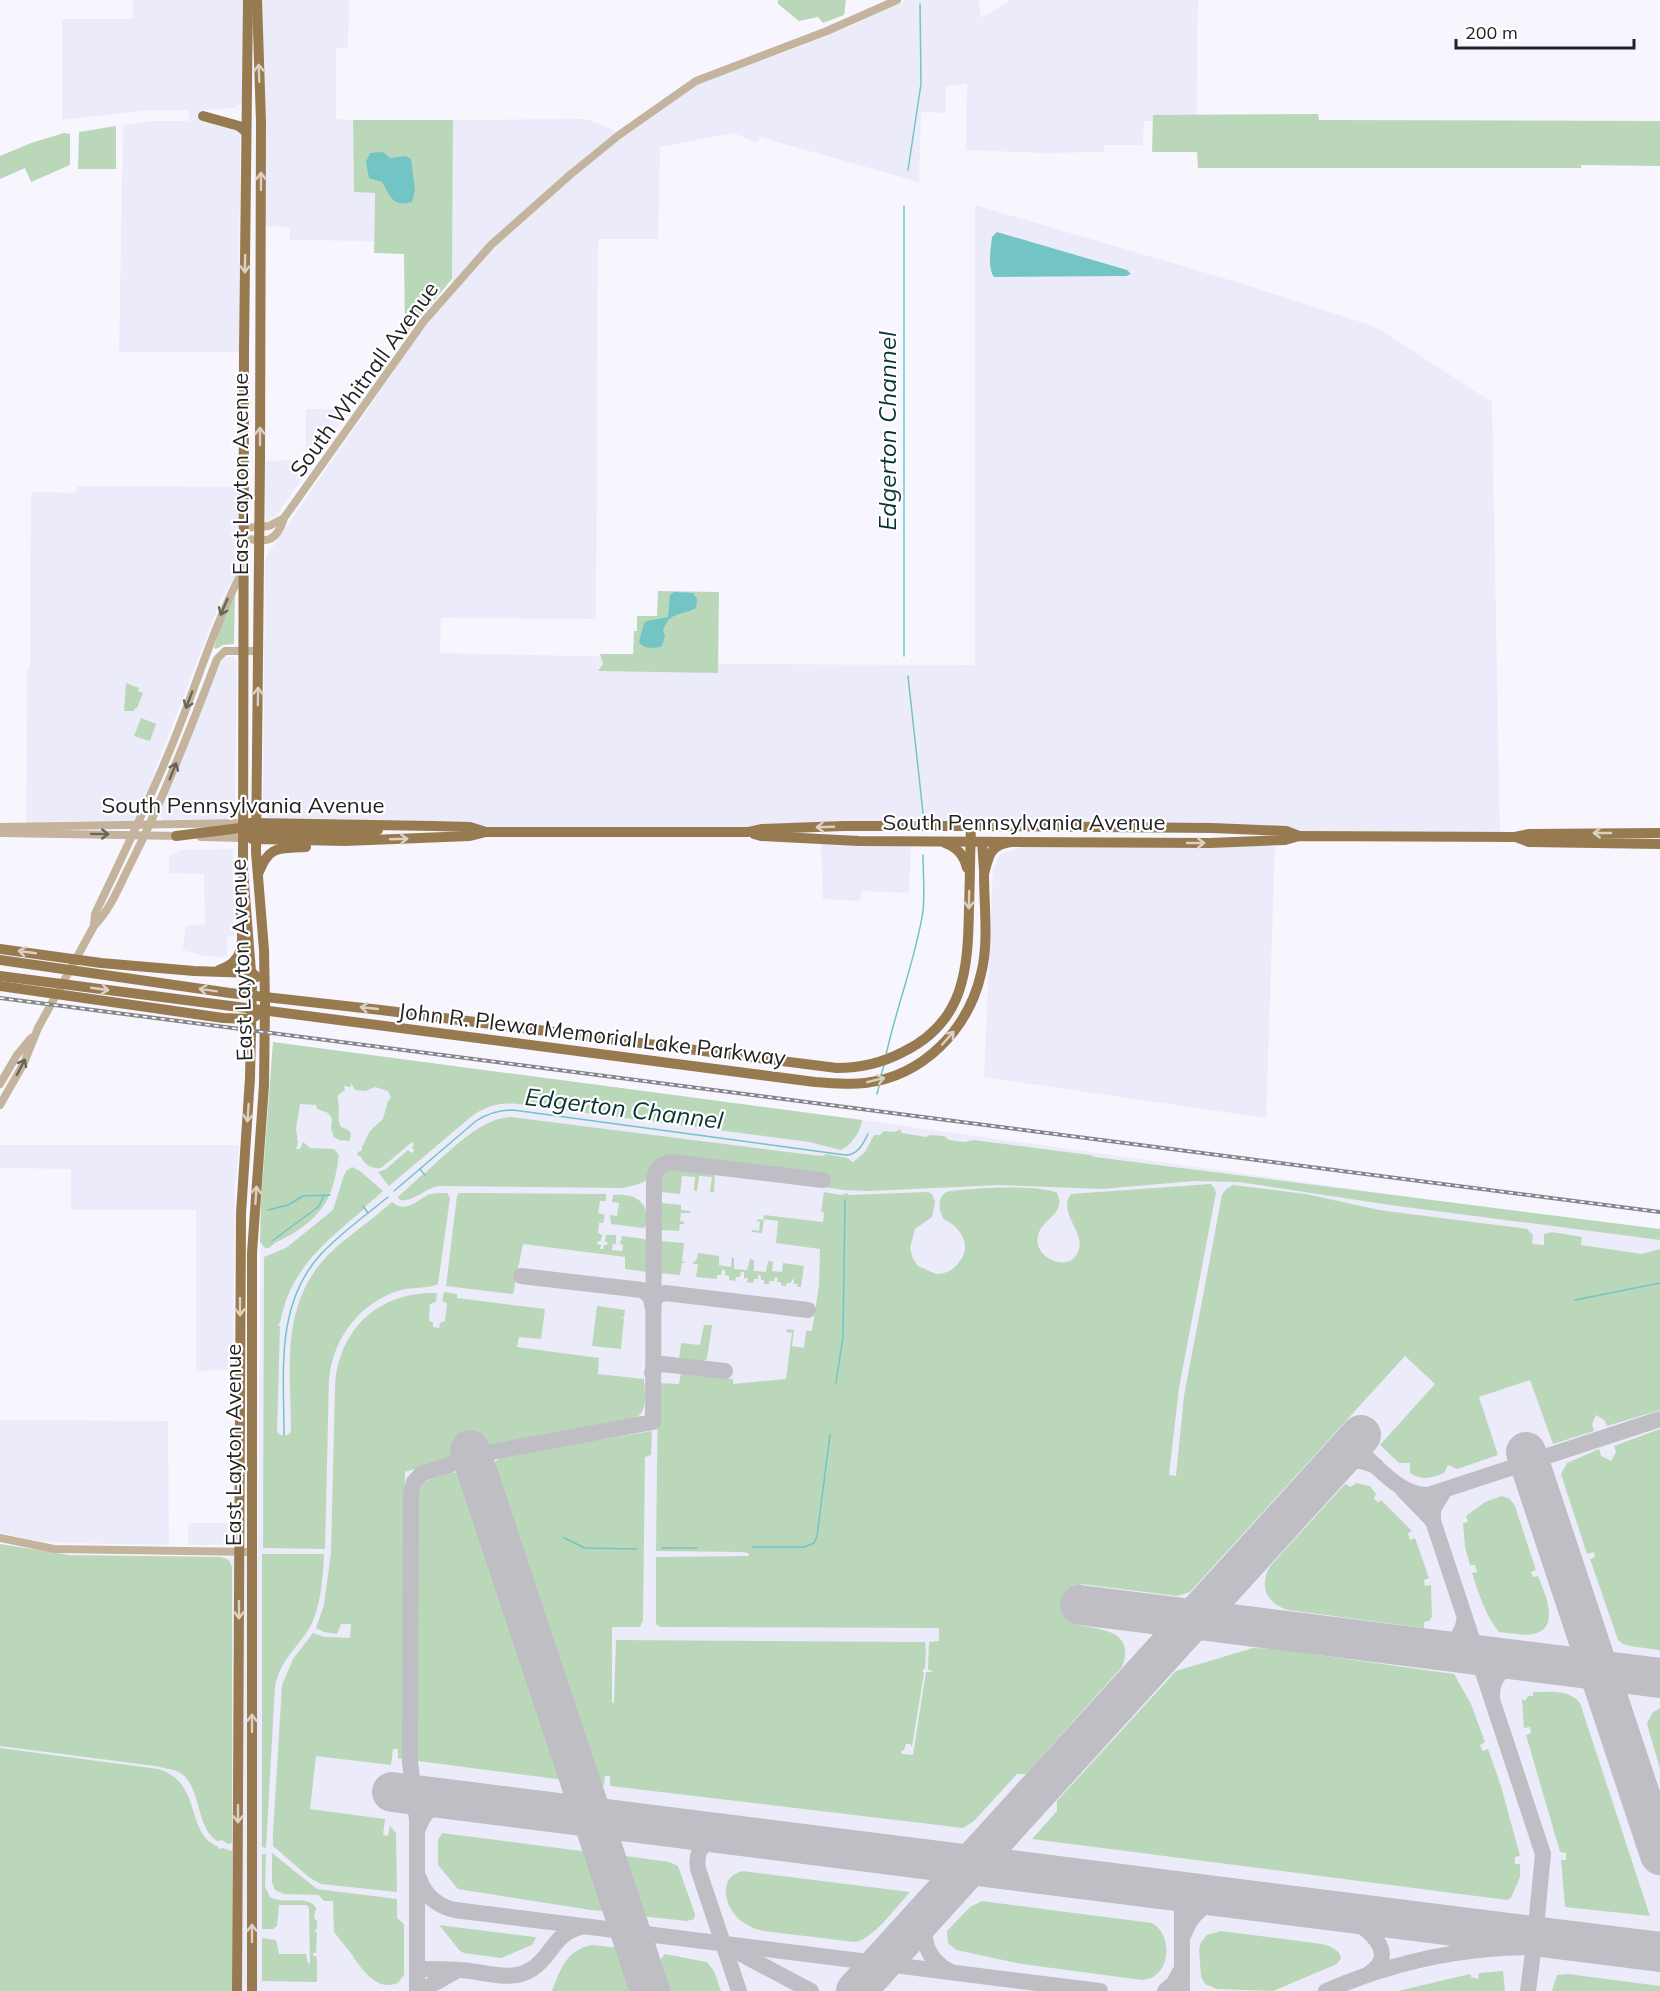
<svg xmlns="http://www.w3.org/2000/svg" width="1660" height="1991" font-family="Mulish,sans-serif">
	<rect width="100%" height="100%" fill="#f7f6fe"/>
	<g fill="#ecebfa">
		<path d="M133 0H244L242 103 235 108 200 110V121L236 129 240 134 239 352H119L123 125 153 121H189L188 110H147L62 120V19H133Z"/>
		<path d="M257 0H349L348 48H336V119L353 120 354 192H375L374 241 290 240V227L261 226Z"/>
		<path d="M906 0H979L981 18 1010 0H1198L1197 115H1153V121H1144L1143 145H1104V152L1045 153 966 150 967 84 946 86V113L921 112 919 182 759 137 758 143 733 133 660 147 658 239H598L596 619 441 618 440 653 718 659 719 664 975 665V205L1240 283 1374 326 1492 402 1500 837 1212 828 486 832 268 818 263 810 265 561 268 553 395 370 394 363 452 289 453 120 586 119 607 127 620 135 696 81 804 45 848 27Z"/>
		<path d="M306 409H350L277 515 266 522 265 461 306 460Z"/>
		<path d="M77 486 238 487V571L220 602 154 773 149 793 136 819 130 821H65L26 824 27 669H30L31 494 32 492 76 493Z"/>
		<path d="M232 656 237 661 235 814 227 819 164 820 160 816V811L218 666 224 659Z"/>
		<path d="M821 843 911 845 909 893 861 891 860 901 823 899Z"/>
		<path d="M1025 846H1275L1266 1118 984 1077 993 869 1000 854Z"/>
		<path d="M233 849 234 936 227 937V957L205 956 182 950 186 926 205 924 204 874 169 873V856L181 850Z"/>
		<path d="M273 1042 862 1120 1660 1232V1991H0V1544L69 1555 258 1557 261 1203Z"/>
		<path d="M0 1145H239L235 1188 233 1363 231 1368 227 1370 196 1371V1210H71V1169L0 1168Z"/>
		<path d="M0 1420 168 1421 169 1545 65 1543 38 1541 0 1533Z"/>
		<path d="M188 1523H232L233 1539 227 1544 219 1545H188Z"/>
	</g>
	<g fill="#bad8b9">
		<path d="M778 0H846L844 15 823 23 818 17 799 21 778 4Z"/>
		<path d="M1318 114 1319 120 1660 121V166L1581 165V168H1198L1197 152H1152L1153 115Z"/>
		<path d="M353 120H453L452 279 405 335 404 254 374 253 375 193 354 192Z"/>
		<path d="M116 126V169H78L79 132Z"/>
		<path d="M64 133 70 134V165L31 182 25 168 0 179V156L31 143Z"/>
		<path d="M235 591 234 644 223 645 216 649 214 648 222 618Z"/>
		<path d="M658 591 719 592 718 673 598 671 603 664 600 654H633L634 631H637V616H657Z"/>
		<path d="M126 683 139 688 138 691 143 693 137 708H135L134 711H124Z"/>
		<path d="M141 718 156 724 150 741 134 736Z"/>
		<path d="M273 1042 862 1120C861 1132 851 1145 841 1150L809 1142 518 1104C500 1102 486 1106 472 1116L389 1186 378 1172 386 1169 408 1150 412 1153 414 1151 412 1147 414 1145 412 1142 381 1168C373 1169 364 1165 361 1157L357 1155 358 1152 362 1150V1147L370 1131 383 1119 388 1101 391 1098 388 1091 375 1087 365 1091 355 1090 351 1083V1087L344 1086 345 1090 338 1095C337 1101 339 1104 339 1109 339 1116 337 1119 341 1127L347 1129 351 1133 350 1141 339 1140 334 1137 331 1129 332 1118 328 1113 317 1109 316 1105 300 1104 296 1129 298 1143 296 1149H300L303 1142 310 1148 334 1149 339 1155C334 1191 328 1210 297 1231 290 1236 274 1242 269 1248H265L260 1242 261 1203Z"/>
		<path d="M511 1117 812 1155 823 1156 826 1154 847 1158 853 1162 865 1152 874 1135H880L884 1131 895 1132 900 1129 902 1133 926 1137 930 1135 944 1136 949 1140 964 1142 974 1140 1090 1155 1095 1157 1660 1229V1240L1390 1205 1239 1182 1194 1181 1102 1189 1000 1185 869 1191 844 1190 824 1187 825 1176 674 1158C654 1158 657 1168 646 1180 640 1185 630 1186 623 1188L439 1186C425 1188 412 1203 400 1200L398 1197 423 1174 425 1175V1173C448 1153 480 1118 511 1117Z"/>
		<path d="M352 1167 360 1171 383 1191 365 1207 363 1206 364 1209C325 1242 290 1269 280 1323L278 1324 280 1327 277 1432 280 1435H288L291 1432C291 1369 279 1305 329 1254 349 1235 373 1219 392 1202 406 1213 415 1202 428 1195 433 1193 440 1193 447 1193L450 1198 438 1284C427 1289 413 1287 401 1290 360 1302 333 1338 329 1379L325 1549 263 1548 264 1257 286 1248 333 1210 344 1175 347 1170Z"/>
		<path d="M670 1168 715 1172 714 1192H710L712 1177 699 1176 697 1191H694L695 1177 682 1176 680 1194 659 1192 662 1174Z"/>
		<path d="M1211 1184 1215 1189 1216 1193 1179 1388 1169 1475 1176 1476 1184 1396 1222 1195 1226 1189 1233 1185 1306 1194 1379 1210 1527 1229 1533 1235 1532 1244 1544 1245V1234L1552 1232 1582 1237 1581 1245 1642 1254 1660 1249V1410L1607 1426 1604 1420 1596 1415 1592 1424 1594 1431 1553 1444 1530 1380 1479 1397 1498 1455 1457 1469 1448 1465 1444 1473C1431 1478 1422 1481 1410 1473V1463H1399L1380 1445 1435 1384 1405 1356 1190 1592 1177 1596 1081 1584 1076 1625C1100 1629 1136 1630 1122 1667L1026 1774H1017L974 1821 963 1828 610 1786V1776H605L604 1785 596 1783 492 1472C492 1461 499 1458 508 1455L652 1431 651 1455 645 1457 643 1620 640 1627H612V1703H614L616 1640 925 1642 926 1651 925 1669 922 1670 924 1673 912 1747 910 1744H906L904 1750 901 1751 902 1754 913 1755 926 1672H933L928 1669 929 1642 939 1641V1628L660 1627 656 1624V1557L749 1556 748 1553 742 1552 656 1551 658 1383 679 1384 681 1373 733 1379V1384L786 1379 792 1333 786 1332 787 1329 794 1330 792 1346 804 1348 806 1331H812L819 1285 820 1249 776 1243 778 1221 764 1219 762 1233 752 1232V1230L759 1231 760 1222 757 1221V1219L763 1220 764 1215 823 1222 824 1212H821L824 1192 841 1195 848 1193V1195L928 1192 932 1194 935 1202 932 1217 915 1229 910 1248 913 1259 918 1266 936 1274C946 1274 954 1270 960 1261 970 1249 964 1233 952 1224 947 1220 945 1222 942 1216 939 1210 939 1203 941 1197L946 1192C967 1188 1040 1184 1057 1193 1067 1214 1041 1219 1038 1236 1033 1257 1066 1273 1077 1254 1089 1233 1056 1214 1071 1194Z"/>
		<path d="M459 1193 606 1194V1201H600L598 1213 605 1215 603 1223H599L598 1233 602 1235 601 1241H598L597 1244 601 1245 600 1249H603L604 1245H607L608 1242H605L606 1235H616V1244H613L612 1250 622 1251 623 1245 620 1244 622 1236 645 1239 647 1242V1272L625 1269V1257L523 1244 513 1294 446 1286 457 1196Z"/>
		<path d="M613 1195C637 1193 649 1202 647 1226L643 1228 611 1224 610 1215 617 1216 619 1203 612 1202Z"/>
		<path d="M662 1203 681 1205V1210L690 1211V1213H681L680 1221 684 1222V1224H680L679 1231 662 1230 658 1227 659 1205Z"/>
		<path d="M661 1241 684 1243 682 1261 687 1263H682L680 1275 659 1273V1242Z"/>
		<path d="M698 1253 719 1256V1265L731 1267 732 1257 734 1258V1269L747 1270 750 1259 754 1260V1271L766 1272 768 1261 773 1262 772 1271 782 1272 783 1263 804 1266 801 1287H797L798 1284H794V1280L792 1279 791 1283H787L786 1286 781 1285V1282H777L778 1278 775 1277 774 1281H769V1284H764V1280H761V1276L758 1275V1279H754L753 1283 747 1282 748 1278H744V1272H741L740 1277H736L735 1281 729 1280V1276L725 1275V1270H722L721 1275H717V1279L696 1277 698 1264H692L697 1259Z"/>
		<path d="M444 1292 457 1294V1298L545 1309 541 1339 519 1337 517 1347 599 1358 598 1374 644 1379C645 1393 649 1414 633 1419L487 1445 405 1472 403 1758 398 1759V1749H393L391 1765 316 1756 310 1809 385 1819 383 1835 388 1836 390 1826 396 1833 397 1892 321 1884 310 1878 273 1846V1833L282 1685 293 1659 313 1633 325 1637 350 1638 351 1624H341L337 1634 324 1632 316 1628 324 1605 331 1552 335 1387C338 1329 379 1291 437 1293L436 1302 430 1304 429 1321 433 1322V1327L439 1328 440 1323 445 1321 447 1303 442 1301Z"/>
		<path d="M597 1306 625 1310 624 1317H621L624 1318 621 1349 592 1346Z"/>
		<path d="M704 1325H712L707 1359 703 1361 679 1359 681 1343 700 1345Z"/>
		<path d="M1660 1429V1653L1659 1650 1630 1646 1623 1644 1618 1640 1590 1559 1595 1557 1594 1552 1587 1554 1561 1474 1567 1463 1599 1449 1601 1456 1611 1461 1616 1452 1614 1446Z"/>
		<path d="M450 1472 459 1473 466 1479 564 1780 418 1761V1493L424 1482Z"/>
		<path d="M1356 1483 1370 1486 1376 1494 1374 1498 1378 1503 1381 1500 1412 1531 1408 1533 1410 1540 1415 1538 1429 1578 1424 1580 1425 1586 1431 1585 1432 1617 1429 1621 1424 1622V1628L1288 1610C1266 1604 1258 1584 1271 1565L1345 1484 1351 1487Z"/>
		<path d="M1502 1496 1510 1499 1515 1506 1536 1570 1531 1572 1533 1577 1538 1576C1544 1592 1562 1628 1533 1634 1523 1636 1510 1633 1499 1632 1485 1615 1479 1594 1472 1573L1477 1572 1475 1565H1470L1465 1547 1463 1523 1468 1522 1466 1516 1485 1502Z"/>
		<path d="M0 1544 69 1555 221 1557 229 1560 232 1567V1843L228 1844 222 1840 217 1841C195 1826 202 1790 182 1774 175 1769 163 1768 155 1766L0 1746Z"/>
		<path d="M262 1554H324C323 1577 321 1606 310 1627 296 1650 282 1657 275 1686L266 1848 262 1847Z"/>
		<path d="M1253 1648 1275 1649 1454 1674 1471 1704 1485 1742 1480 1745 1483 1751 1488 1749 1501 1786 1520 1856 1515 1857V1864H1520V1877L1511 1898 1507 1900 1032 1839 1057 1811V1801L1176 1671Z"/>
		<path d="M1533 1692C1549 1692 1570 1689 1580 1703L1650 1916 1565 1907 1561 1860H1566V1853L1560 1852 1526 1735 1531 1733 1530 1727 1524 1728 1522 1699 1525 1701 1528 1696H1533Z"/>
		<path d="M1660 1708V1769L1647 1724 1652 1713Z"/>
		<path d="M0 1748 158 1769C203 1782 184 1832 218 1847L219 1849 223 1848 232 1851V1991H0Z"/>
		<path d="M442 1833 589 1852 606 1903 603 1911 591 1910 458 1889 438 1865V1840Z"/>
		<path d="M272 1853 317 1889 397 1899V1918L404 1924V1975L398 1983C376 1991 365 1972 353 1957L354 1955 353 1956 334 1932 333 1901H324L319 1895 284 1894 275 1890 272 1882Z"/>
		<path d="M262 1854H266L265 1887 270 1897C284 1906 312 1892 317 1911L315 1910 314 1918 317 1921V1928L314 1932H317L316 1953H313V1956H316L317 1960V1982L262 1981V1938L276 1940 279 1954H306L308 1964 310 1963 309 1909 307 1905H279L277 1926 273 1929H262Z"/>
		<path d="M626 1856 669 1862 678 1866 695 1914 694 1919 687 1921 639 1916 622 1865Z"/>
		<path d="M744 1871 749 1872 910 1892C897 1906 872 1941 854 1942L764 1931C754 1929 747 1926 739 1919 723 1905 718 1875 744 1871Z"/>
		<path d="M982 1901 1152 1923C1173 1934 1172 1978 1142 1980L1022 1964 956 1950 948 1943 947 1931 970 1907Z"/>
		<path d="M439 1925 535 1937 536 1938 532 1945 501 1958 464 1953 460 1951Z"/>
		<path d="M1221 1931 1322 1944C1330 1946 1339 1949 1341 1958L1337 1964 1273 1991 1217 1989 1205 1984 1201 1977 1199 1949 1201 1942 1207 1935Z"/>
		<path d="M592 1945 621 1948 635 1991H552C560 1970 567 1949 592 1945Z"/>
		<path d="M665 1954 707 1962 714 1971 721 1991H664C659 1977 654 1965 665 1954Z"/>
		<path d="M1503 1971 1505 1991H1398L1470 1974 1471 1977 1478 1979 1479 1973Z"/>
		<path d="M1568 1974 1660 1986V1991H1552L1557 1975Z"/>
	</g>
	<g fill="#72c4c5">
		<path d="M383 152 390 158 406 156 411 159 415 190 412 202C392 207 391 197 382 182L369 178 366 162 370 153Z"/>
		<path d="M997 232 1127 270 1131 274 1126 276 994 277C987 267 991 249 992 237Z"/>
		<path d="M674 592 693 593 697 599 696 608C681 616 669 611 663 631L665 636 662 646C654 649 644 649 639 642L644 623 647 621 668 617 670 595Z"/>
	</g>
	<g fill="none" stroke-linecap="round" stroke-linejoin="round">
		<g stroke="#72c4c5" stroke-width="1.5">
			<path d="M908 170 921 84 920 4"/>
			<path d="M904 206V656"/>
			<path d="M908 676 923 813"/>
			<path d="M886 1055C896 1008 916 958 923 911 925 893 923 873 923 855"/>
			<path d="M881 1075 884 1065"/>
			<path d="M877 1094 879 1086"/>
			<path d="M420 1169 425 1175"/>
			<path d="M394 1191 476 1121C488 1113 499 1110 513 1110L845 1155C858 1155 863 1144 868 1134"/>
			<path d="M363 1206 368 1213"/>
			<path d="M268 1210 288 1205 303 1196 330 1195"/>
			<path d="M272 1241 314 1210 319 1206 324 1195"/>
			<path d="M1575 1300 1660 1283"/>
			<path d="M836 1383 843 1336 845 1200"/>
			<path d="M284 1435C284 1372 275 1304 321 1254 341 1233 366 1215 388 1197"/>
			<path d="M564 1538 585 1548 637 1549"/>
			<path d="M752 1547H804L814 1543 817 1536 830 1435"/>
			<path d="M662 1548H697"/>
		</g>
		<g stroke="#bebec4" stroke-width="16">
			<path d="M521 1276 642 1290 649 1295 652 1302"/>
			<path d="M652 1305 657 1296 665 1293 808 1310"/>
			<path d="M652 1373 655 1366 662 1364 725 1371"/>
			<path d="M1353 1444C1373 1462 1399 1496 1428 1495L1660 1419"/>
			<path d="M454 1463 465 1464 478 1474"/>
			<path d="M1322 1479C1343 1463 1347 1454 1376 1466"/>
			<path d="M1403 1490 1433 1521V1509L1444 1491"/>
			<path d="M1433 1521 1543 1854 1535 1937 1528 1991"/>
			<path d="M1438 1650C1455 1644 1462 1635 1465 1618"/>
			<path d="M1492 1698C1491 1674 1506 1666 1527 1661"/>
			<path d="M418 1829C435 1780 475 1813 508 1807"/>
			<path d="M419 1878C425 1896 437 1906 455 1910L1100 1991"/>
			<path d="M1182 1892V1991"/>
			<path d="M1323 1909C1331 1911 1339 1913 1346 1917 1366 1926 1400 1953 1370 1973"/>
			<path d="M929 1914C919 1937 927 1960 949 1971"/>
			<path d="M1184 1934C1191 1913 1208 1900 1231 1898"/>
			<path d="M728 1947 811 1991"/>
			<path d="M417 1969C431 1969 446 1969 460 1970 483 1971 511 1983 532 1969 553 1955 553 1934 581 1927"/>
			<path d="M417 1991V1820L410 1762 411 1493 414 1482 421 1474 486 1453 653 1422 654 1179C655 1169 662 1163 672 1162L823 1180"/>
			<path d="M421 1991 456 1971"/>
			<path d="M739 1991 698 1869C691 1821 757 1840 783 1843L787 1842"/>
			<path d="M865 1991 870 1978 938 1902"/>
			<path d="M1165 1991 1174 1983 1181 1970"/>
			<path d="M1326 1991C1441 1941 1538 1941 1660 1954"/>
		</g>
		<g stroke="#bebec4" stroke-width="40">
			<path d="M470 1450 650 1991"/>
			<path d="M1526 1452 1660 1855"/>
			<path d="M1080 1605 1660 1678"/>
			<path d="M392 1792 1660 1952"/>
			<path d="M856 1991 1361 1435"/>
		</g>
		<g stroke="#c4b49d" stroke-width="8">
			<path d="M243 528 269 526 284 518"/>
			<path d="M243 538C266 542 276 544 284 518L424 321 491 245 571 174 619 135 696 81 827 31 897 0"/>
			<path d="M0 827 243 823"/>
			<path d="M0 833 180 836"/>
			<path d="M201 837 243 838"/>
			<path d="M94 925 95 914C123 855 152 796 176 735 198 680 215 623 243 570"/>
			<path d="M0 1084 17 1055 31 1038"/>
			<path d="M0 1105 24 1063 38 1028 94 926C111 909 120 884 131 863 164 797 191 728 217 659L225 651H258"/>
			<path d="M0 1538 54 1549 252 1552"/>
		</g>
		<g stroke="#987a51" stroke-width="10">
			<path d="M203 116 239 126 246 132"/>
			<path d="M250 823 433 826 470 827 486 832"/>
			<path d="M250 833H333L378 830"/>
			<path d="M754 834 761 836 859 841 1210 843 1285 840 1299 836 1515 837 1529 834 1660 833"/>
			<path d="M176 836 249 827"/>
			<path d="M1516 837 1529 842 1660 844"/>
			<path d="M252 839 345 841 470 836 486 832H748L761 829 844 826H971L1212 828 1286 831 1299 836"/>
			<path d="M982 842 984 870"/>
			<path d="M945 843C957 847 964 855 967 868"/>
			<path d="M259 872C270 844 280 849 306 847"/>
			<path d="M0 949 101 963 194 971 252 973 257 977"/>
			<path d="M0 960 230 993 381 1010 837 1068C861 1068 882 1063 903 1052 965 1022 968 969 969 908 970 881 970 853 971 826"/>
			<path d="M219 970C251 960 241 931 240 904"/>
			<path d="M0 976 815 1082C832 1083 849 1085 865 1083 923 1076 968 1030 981 974 989 943 984 906 984 874 989 855 990 845 1011 842"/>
			<path d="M0 986 223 1018 251 1019 257 1015"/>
			<path d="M237 1991 241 1213 250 1078 252 984 243 871 244 350 248 0"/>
			<path d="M252 1991V1253L264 1085 265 1004 264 950 256 852 260 459 261 122 257 0"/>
		</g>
		<g stroke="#85858a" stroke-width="4">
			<path id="rail" d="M0 998 1660 1212"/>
		</g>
		<use href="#rail" stroke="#fff" stroke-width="1.5" stroke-dasharray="4.5" stroke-linecap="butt"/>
	</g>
	<defs><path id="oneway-shaft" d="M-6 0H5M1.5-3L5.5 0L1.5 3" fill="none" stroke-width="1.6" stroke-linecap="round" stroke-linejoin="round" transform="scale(1.5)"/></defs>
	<g stroke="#dbd0c2">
		<use href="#oneway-shaft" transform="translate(259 73) rotate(-92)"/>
		<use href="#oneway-shaft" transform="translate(261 181) rotate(-90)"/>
		<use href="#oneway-shaft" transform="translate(245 264) rotate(91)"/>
		<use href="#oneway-shaft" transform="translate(260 436) rotate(-90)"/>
		<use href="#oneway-shaft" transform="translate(258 696) rotate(-89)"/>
		<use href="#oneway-shaft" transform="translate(825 827) rotate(178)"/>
		<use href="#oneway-shaft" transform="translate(1602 833) rotate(-180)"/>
		<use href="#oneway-shaft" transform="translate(399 839) rotate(-2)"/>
		<use href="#oneway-shaft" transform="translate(1196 843)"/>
		<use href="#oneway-shaft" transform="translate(969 900) rotate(91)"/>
		<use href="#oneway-shaft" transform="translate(27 952) rotate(-172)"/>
		<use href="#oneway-shaft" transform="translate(100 989) rotate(8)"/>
		<use href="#oneway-shaft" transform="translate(208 990) rotate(-171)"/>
		<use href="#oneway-shaft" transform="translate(369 1008) rotate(-174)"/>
		<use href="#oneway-shaft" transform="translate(948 1038) rotate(-48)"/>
		<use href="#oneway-shaft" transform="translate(876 1080) rotate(-14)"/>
		<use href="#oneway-shaft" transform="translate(248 1113) rotate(94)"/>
		<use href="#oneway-shaft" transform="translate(256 1195) rotate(-86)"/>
		<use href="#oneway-shaft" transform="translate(240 1307) rotate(90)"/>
		<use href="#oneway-shaft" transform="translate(239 1610) rotate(90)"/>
		<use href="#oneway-shaft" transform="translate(252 1723) rotate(-90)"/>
		<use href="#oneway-shaft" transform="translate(238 1814) rotate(90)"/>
		<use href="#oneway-shaft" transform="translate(252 1933) rotate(-90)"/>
	</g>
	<g stroke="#6b645b">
		<use href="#oneway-shaft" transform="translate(224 607) rotate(113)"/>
		<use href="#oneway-shaft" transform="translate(189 700) rotate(111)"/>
		<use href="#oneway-shaft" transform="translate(173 771) rotate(-68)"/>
		<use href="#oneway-shaft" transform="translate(100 834) rotate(1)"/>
		<use href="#oneway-shaft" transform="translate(21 1067) rotate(-62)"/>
	</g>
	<g text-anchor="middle" stroke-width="4.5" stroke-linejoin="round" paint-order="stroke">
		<g font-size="22" fill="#232325" stroke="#fff">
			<text transform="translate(364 379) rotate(-54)" y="8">South Whitnall Avenue</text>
			<text transform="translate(240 474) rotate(-90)" y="8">East Layton Avenue</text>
			<text x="243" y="813">South Pennsylvania Avenue</text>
			<text x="1024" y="830">South Pennsylvania Avenue</text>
			<text transform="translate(241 960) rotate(-92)" y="8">East Layton Avenue</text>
			<text transform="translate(592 1034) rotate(7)" y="8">John R. Plewa Memorial Lake Parkway</text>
			<text transform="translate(233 1445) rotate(-90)" y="8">East Layton Avenue</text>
		</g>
		<g font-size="24" font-style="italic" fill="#0a3434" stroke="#fff">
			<text transform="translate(888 431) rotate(-90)" y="8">Edgerton Channel</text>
			<text transform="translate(624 1109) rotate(7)" y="8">Edgerton Channel</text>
		</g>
	</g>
	<path d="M1456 39v9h178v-9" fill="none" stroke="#232325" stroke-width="3"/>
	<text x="1465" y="39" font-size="18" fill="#232325" stroke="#ffffff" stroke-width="4.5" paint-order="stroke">200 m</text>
</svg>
